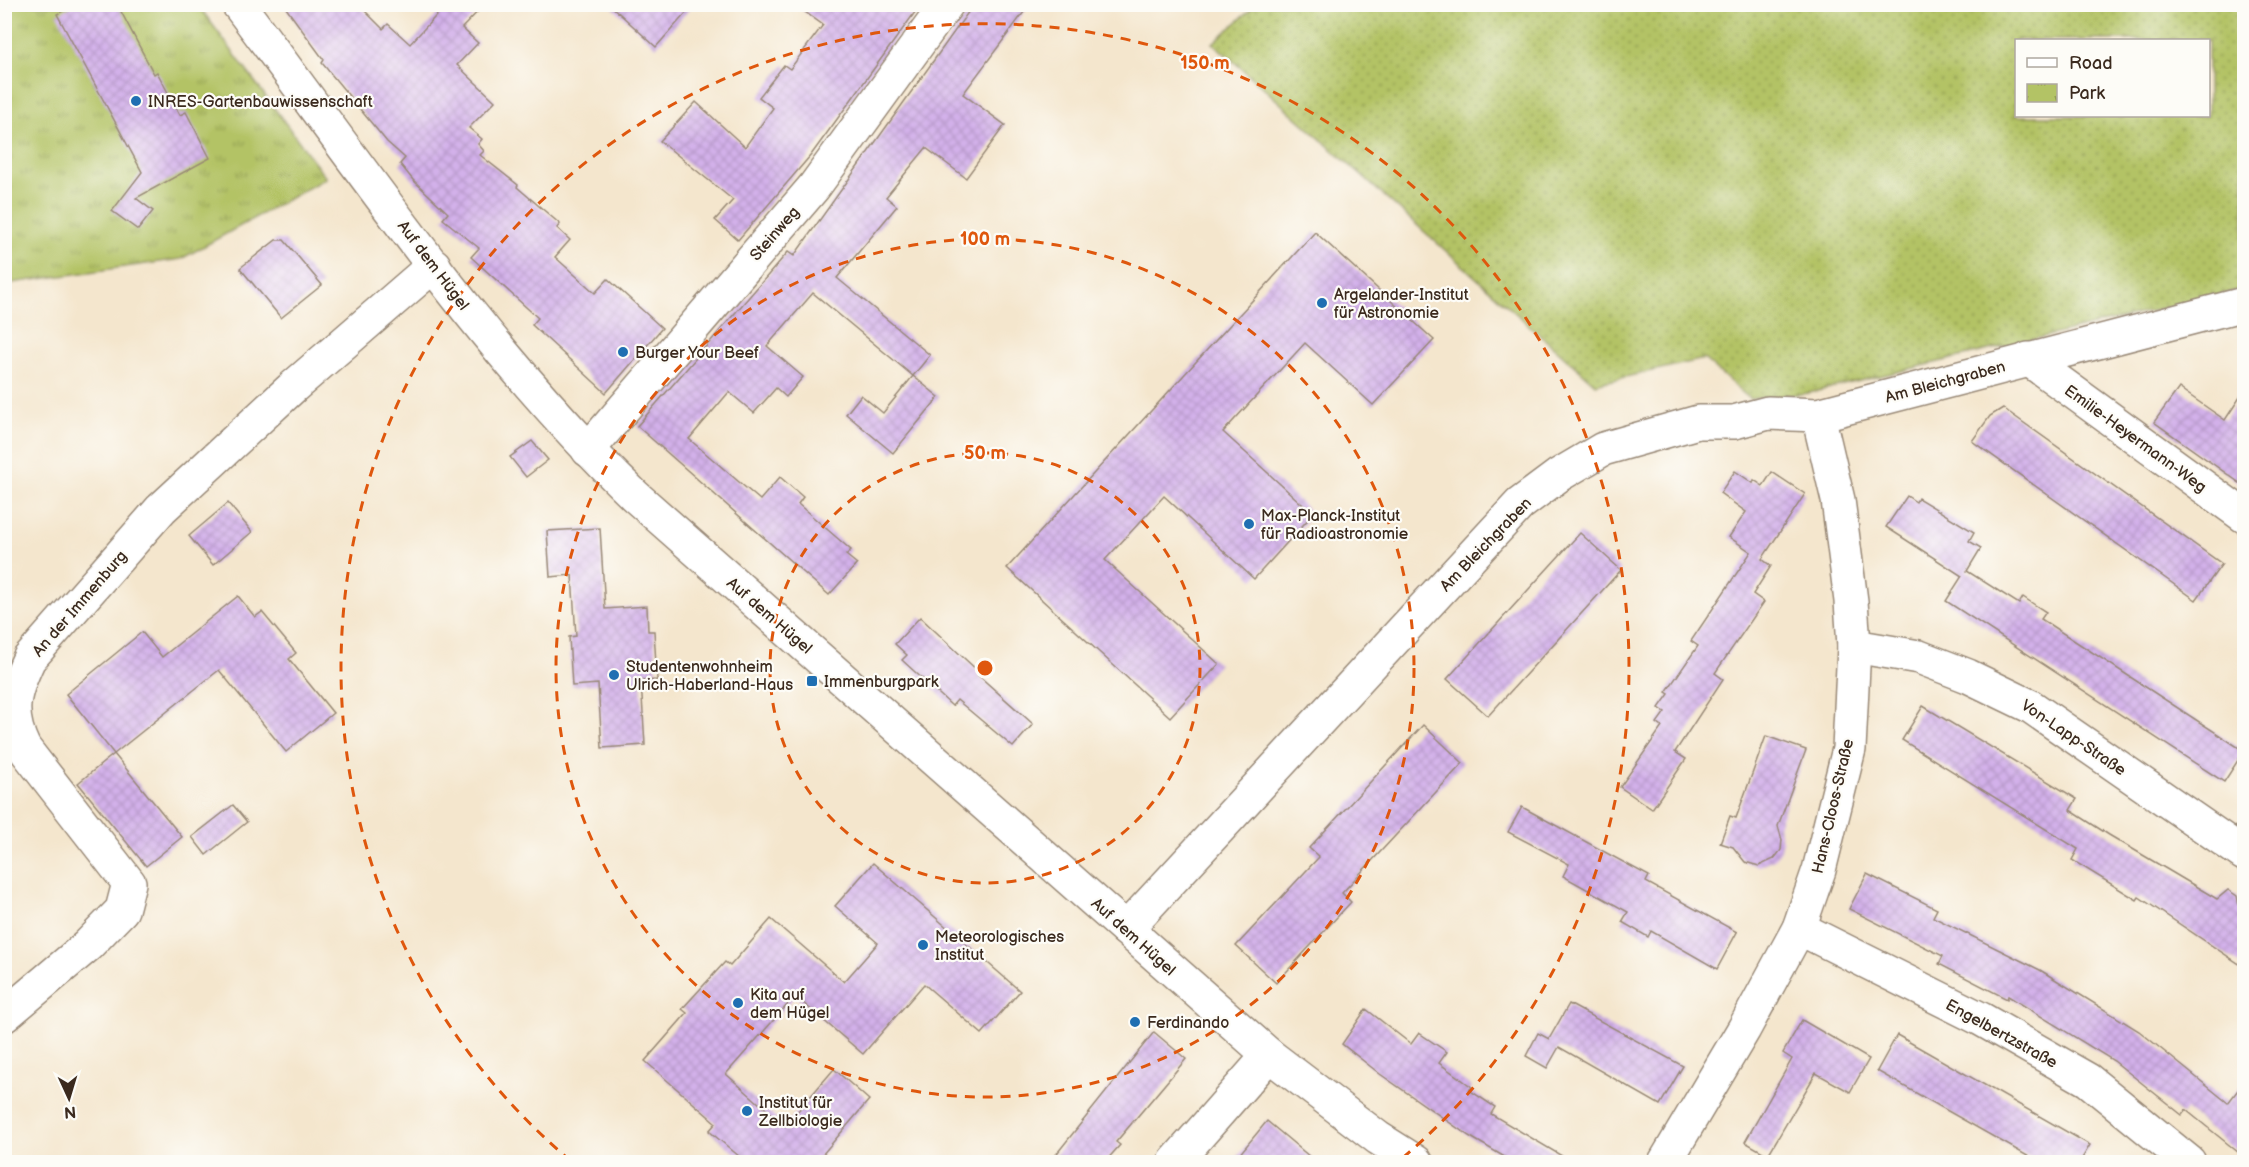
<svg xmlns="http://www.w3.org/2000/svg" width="2249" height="1167" font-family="'Balsamiq Sans',sans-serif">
	<defs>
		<pattern id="grass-dots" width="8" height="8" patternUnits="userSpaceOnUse" patternTransform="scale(1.5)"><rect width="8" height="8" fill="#b3c365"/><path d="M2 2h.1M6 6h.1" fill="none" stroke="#939f53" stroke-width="1.8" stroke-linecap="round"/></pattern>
		<pattern id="park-tufts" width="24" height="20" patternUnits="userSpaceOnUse" patternTransform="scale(1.5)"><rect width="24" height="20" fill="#b3c365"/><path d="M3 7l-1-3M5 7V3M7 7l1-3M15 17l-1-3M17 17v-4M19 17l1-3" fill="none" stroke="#939f53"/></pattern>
		<pattern id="building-cross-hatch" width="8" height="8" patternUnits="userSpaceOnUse" patternTransform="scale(1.5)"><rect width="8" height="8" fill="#d3b1ea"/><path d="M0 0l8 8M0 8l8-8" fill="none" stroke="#b698c8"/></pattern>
	</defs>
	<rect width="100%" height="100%" fill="#fdfcf7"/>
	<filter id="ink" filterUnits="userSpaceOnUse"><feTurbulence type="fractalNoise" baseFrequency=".0167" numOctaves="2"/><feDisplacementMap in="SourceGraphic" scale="12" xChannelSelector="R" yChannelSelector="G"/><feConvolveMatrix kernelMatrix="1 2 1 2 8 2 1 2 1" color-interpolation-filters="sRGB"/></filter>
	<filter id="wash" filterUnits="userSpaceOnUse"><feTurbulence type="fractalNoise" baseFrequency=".008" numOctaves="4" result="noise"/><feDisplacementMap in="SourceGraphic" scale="24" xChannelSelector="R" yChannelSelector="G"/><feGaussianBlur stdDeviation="1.35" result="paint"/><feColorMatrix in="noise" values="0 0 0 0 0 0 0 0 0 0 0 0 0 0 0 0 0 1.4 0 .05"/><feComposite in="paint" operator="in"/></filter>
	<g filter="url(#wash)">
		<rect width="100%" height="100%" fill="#f4e6cd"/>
		<path fill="url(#grass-dots)" stroke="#777642" stroke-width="1.5" fill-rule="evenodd" d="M1257 4 2244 5V289L1809 393 1750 399 1704 359 1595 384 1213 43ZM2016 40H2208V116H2016Z"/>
		<path fill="url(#park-tufts)" stroke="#777642" stroke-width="1.5" d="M4 5H198L326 178 181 259 5 284Z"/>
		<g id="blocks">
			<g fill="url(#building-cross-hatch)">
				<path d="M76 4H117L154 74 157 72 180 115 186 112 210 158 136 198 153 211 138 230 112 211 142 172 57 14Z"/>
				<path d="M283 4H358L383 29 388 24 410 44 447 4H485L462 28 478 43 457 65 495 101 469 128 482 139 478 144 484 151 480 155 518 185 517 187 560 224 557 228 570 240 555 257 595 293 608 279 662 328 606 393 532 325 538 318 471 257 479 248 443 219 448 213 413 180 400 164 405 158 387 142 322 63 324 60Z"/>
				<path d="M609 4H694L656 47Z"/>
				<path d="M794 4H921L811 155 738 240 715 220 733 200 660 141 696 102 745 147 773 108 759 97 784 65 790 69 823 25Z"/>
				<path d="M974 4H1030L963 94 1005 125 966 178 926 148 886 197 897 206 837 278 930 355 913 376 813 293 767 346 803 377 786 397 776 388 754 413 729 392 689 439 760 500 780 477 803 497 798 504 851 550 846 555 857 564 829 595 637 426 788 252 794 256Z"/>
				<path d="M1315 232 1434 340 1373 405 1305 343 1223 432 1313 514 1254 579 1164 496 1105 560 1219 664 1170 717 1007 568Z"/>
				<path d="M276 240H284L322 285 281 318 240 268Z"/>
				<path d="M913 376 939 397 893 453 846 414 861 395 883 413Z"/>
				<path d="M2179 388 2225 420 2244 391V486L2154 422Z"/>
				<path d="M2003 408 2222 564 2196 600 1972 441 1990 416Z"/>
				<path d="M532 441 548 460 526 477 510 457Z"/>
				<path d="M1735 471 1753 483 1754 480 1763 486 1772 472 1805 494 1762 559 1771 566 1753 594 1764 602 1715 673 1723 679 1675 752 1686 759 1652 809 1620 787 1662 727 1657 723 1665 712 1659 708 1669 694 1666 692 1698 646 1691 641 1751 552 1729 537 1746 512 1720 493Z"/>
				<path d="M1907 496 1916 502 1918 498 1974 532 1969 541 1981 548 1967 571 2019 604 2023 597 2035 605 2046 612 2041 619 2244 751 2224 782 1946 601 1962 576 1886 527Z"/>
				<path d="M228 503 252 532 213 565 189 536Z"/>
				<path d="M600 528 605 609 647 606 648 631H654L657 680 641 681 645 745 602 748 598 684 572 686 569 637 576 636 572 575 550 577 547 531Z"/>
				<path d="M1580 533 1621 570 1488 716 1447 679Z"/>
				<path d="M238 596 255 617 262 612 296 653 289 659 333 713 286 752 219 670 114 754 66 694 142 632 162 657Z"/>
				<path d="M920 617 980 673 978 675 1033 724 1013 747 957 700 952 706 902 660 907 655 895 644Z"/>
				<path d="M1923 706 2077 799 2070 810 2109 835 2217 899 2228 890 2237 896 2241 914 2244 916V967L2139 897 2137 900 2072 860 2078 849 1902 740Z"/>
				<path d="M1423 725 1463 763 1342 893 1351 902 1276 983 1236 946 1319 857 1309 848Z"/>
				<path d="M1766 736 1806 750 1778 826 1782 840 1781 850 1774 859 1759 866 1745 862 1733 847 1720 843 1730 816 1736 818Z"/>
				<path d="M114 754 182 837 146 866 78 783Z"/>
				<path d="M233 805 247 822 206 855 192 837Z"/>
				<path d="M1522 807 1649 876 1646 882 1737 932 1717 969 1651 931 1648 937 1622 922 1628 912 1563 876 1569 864 1508 832Z"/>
				<path d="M873 863 1020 991 982 1034 924 984 863 1054 795 996 726 1074 785 1126 834 1069 869 1100 816 1162H746L709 1131 716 1123 645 1061 687 1013 682 1009 725 962 730 966 771 919 844 982 878 943 835 906Z"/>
				<path d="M1867 874 1937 909 1933 917 2040 970 2139 1031 2228 1103 2244 1082V1157L2186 1110 2182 1115 2114 1061 2008 996 2007 999 1939 964 1943 956 1849 909Z"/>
				<path d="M1569 1004 1683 1066 1660 1105 1559 1047 1547 1068 1526 1056 1538 1033 1549 1039Z"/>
				<path d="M1366 1009 1411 1044 1419 1033 1447 1052 1439 1063 1472 1087 1469 1090 1495 1107 1491 1114 1572 1162H1513L1469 1136 1380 1074 1342 1044Z"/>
				<path d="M1802 1020 1869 1059 1850 1092 1816 1073 1768 1155 1745 1142 1792 1059 1783 1053Z"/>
				<path d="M1154 1032 1186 1059 1116 1142 1120 1145 1105 1162H1050Z"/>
				<path d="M1897 1035 2090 1145 2080 1162H2038L1877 1071Z"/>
				<path d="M1267 1121 1316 1162H1233Z"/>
			</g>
		</g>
	</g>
	<g filter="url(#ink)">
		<use href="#blocks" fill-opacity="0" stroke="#988876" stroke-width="1.5"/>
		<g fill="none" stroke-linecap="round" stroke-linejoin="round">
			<g stroke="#988876" stroke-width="36">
				<g id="minor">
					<path d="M238 4C365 172 483 350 635 496L1269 1055 1378 1138 1416 1162"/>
					<path d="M2028 359 2244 516"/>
					<path d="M588 450 814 187 947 4"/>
					<path d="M1854 646 1919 657 1968 676 2030 706 2244 854"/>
					<path d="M1799 928 1981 1019 2088 1080 2189 1162"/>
					<path d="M1126 929 1520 504 1559 475 1603 449 1698 422H1734L1768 413 1818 415 2244 304"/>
					<path d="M4 1016 87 946 122 910 129 883 24 748C7 713 13 693 29 659L161 509 293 387 434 265"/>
					<path d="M1175 1162 1269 1055"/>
					<path d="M1665 1162 1744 1029 1799 928 1819 870 1849 749 1854 646 1851 601 1838 500 1818 415"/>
				</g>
			</g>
			<use href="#minor" stroke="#fff" stroke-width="33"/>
		</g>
	</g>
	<g fill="none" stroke="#df570d" stroke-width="3" stroke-dasharray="10 8">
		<circle cx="985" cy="668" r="215"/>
		<circle cx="985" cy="668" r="429"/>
		<path d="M571 1161A644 644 0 1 1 1399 1161"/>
	</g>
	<g fill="#1f6fb2" stroke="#fdfcf7" stroke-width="2">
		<circle cx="136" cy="101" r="6"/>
		<circle cx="1322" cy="303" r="6"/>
		<circle cx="623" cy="352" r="6"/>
		<circle cx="1249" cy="524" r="6"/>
		<circle cx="614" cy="675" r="6"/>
		<rect x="806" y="675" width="12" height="12" rx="3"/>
		<circle cx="923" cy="945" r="6"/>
		<circle cx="738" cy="1003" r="6"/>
		<circle cx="1135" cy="1022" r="6"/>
		<circle cx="747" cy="1111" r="6"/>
	</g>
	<g text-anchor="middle" stroke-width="4.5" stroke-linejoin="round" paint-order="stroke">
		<g font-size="16" fill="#3b2a1e" stroke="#fdfcf7" text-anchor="start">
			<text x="148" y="107">INRES-Gartenbauwissenschaft</text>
			<text x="1334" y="300">Argelander-Institut<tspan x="1334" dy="18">für Astronomie</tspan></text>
			<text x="635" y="358">Burger Your Beef</text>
			<text x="1261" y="521">Max-Planck-Institut<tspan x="1261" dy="18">für Radioastronomie</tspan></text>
			<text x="626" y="672">Studentenwohnheim<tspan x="626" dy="18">Ulrich-Haberland-Haus</tspan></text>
			<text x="824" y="687">Immenburgpark</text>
			<text x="935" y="942">Meteorologisches<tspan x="935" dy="18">Institut</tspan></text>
			<text x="750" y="1000">Kita auf<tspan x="750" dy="18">dem Hügel</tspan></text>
			<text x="1147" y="1028">Ferdinando</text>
			<text x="759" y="1108">Institut für<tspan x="759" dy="18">Zellbiologie</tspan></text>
		</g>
		<g font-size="16" fill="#3b2a1e" stroke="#fdfcf7">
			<text transform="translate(774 233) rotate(-49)" y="6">Steinweg</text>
			<text transform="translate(434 265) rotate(53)" y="6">Auf dem Hügel</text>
			<text transform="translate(1945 381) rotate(-15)" y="6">Am Bleichgraben</text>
			<text transform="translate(2136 438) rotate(36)" y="6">Emilie-Heyermann-Weg</text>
			<text transform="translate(1485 544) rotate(-46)" y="6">Am Bleichgraben</text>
			<text transform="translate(79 603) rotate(-49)" y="6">An der Immenburg</text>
			<text transform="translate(770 615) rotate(41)" y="6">Auf dem Hügel</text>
			<text transform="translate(2074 737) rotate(34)" y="6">Von-Lapp-Straße</text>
			<text transform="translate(1832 806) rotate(-77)" y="6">Hans-Cloos-Straße</text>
			<text transform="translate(1134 936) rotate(42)" y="6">Auf dem Hügel</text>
			<text transform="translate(2002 1033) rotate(29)" y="6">Engelbertzstraße</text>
		</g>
	</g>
	<circle cx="985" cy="668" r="9" fill="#df570d" stroke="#fdfcf7" stroke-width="3"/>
	<g font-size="18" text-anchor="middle" font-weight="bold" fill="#df570d" stroke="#fdfcf7" stroke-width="4.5" stroke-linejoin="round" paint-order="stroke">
		<text x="1205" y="69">150 m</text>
		<text x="985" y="245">100 m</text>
		<text x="985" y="459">50 m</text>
	</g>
	<rect width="2249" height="1167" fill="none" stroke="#fdfcf7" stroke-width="24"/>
	<rect x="2015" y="39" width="195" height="78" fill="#fdfcf7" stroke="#afa8a0" stroke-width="1.5"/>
	<rect x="2027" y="58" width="30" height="9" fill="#ffffff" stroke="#afa8a0" stroke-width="1.5"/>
	<text x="2069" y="69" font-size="18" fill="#3b2a1e">Road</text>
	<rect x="2027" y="84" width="30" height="18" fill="url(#park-tufts)" stroke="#afa8a0" stroke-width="1.5"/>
	<text x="2069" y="99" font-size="18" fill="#3b2a1e">Park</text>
	<g transform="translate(69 1098) rotate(176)" stroke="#fdfcf7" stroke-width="4.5" paint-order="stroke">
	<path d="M0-4.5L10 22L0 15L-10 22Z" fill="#3b2a1e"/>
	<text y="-9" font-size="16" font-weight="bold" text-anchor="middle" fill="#3b2a1e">N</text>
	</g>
</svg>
